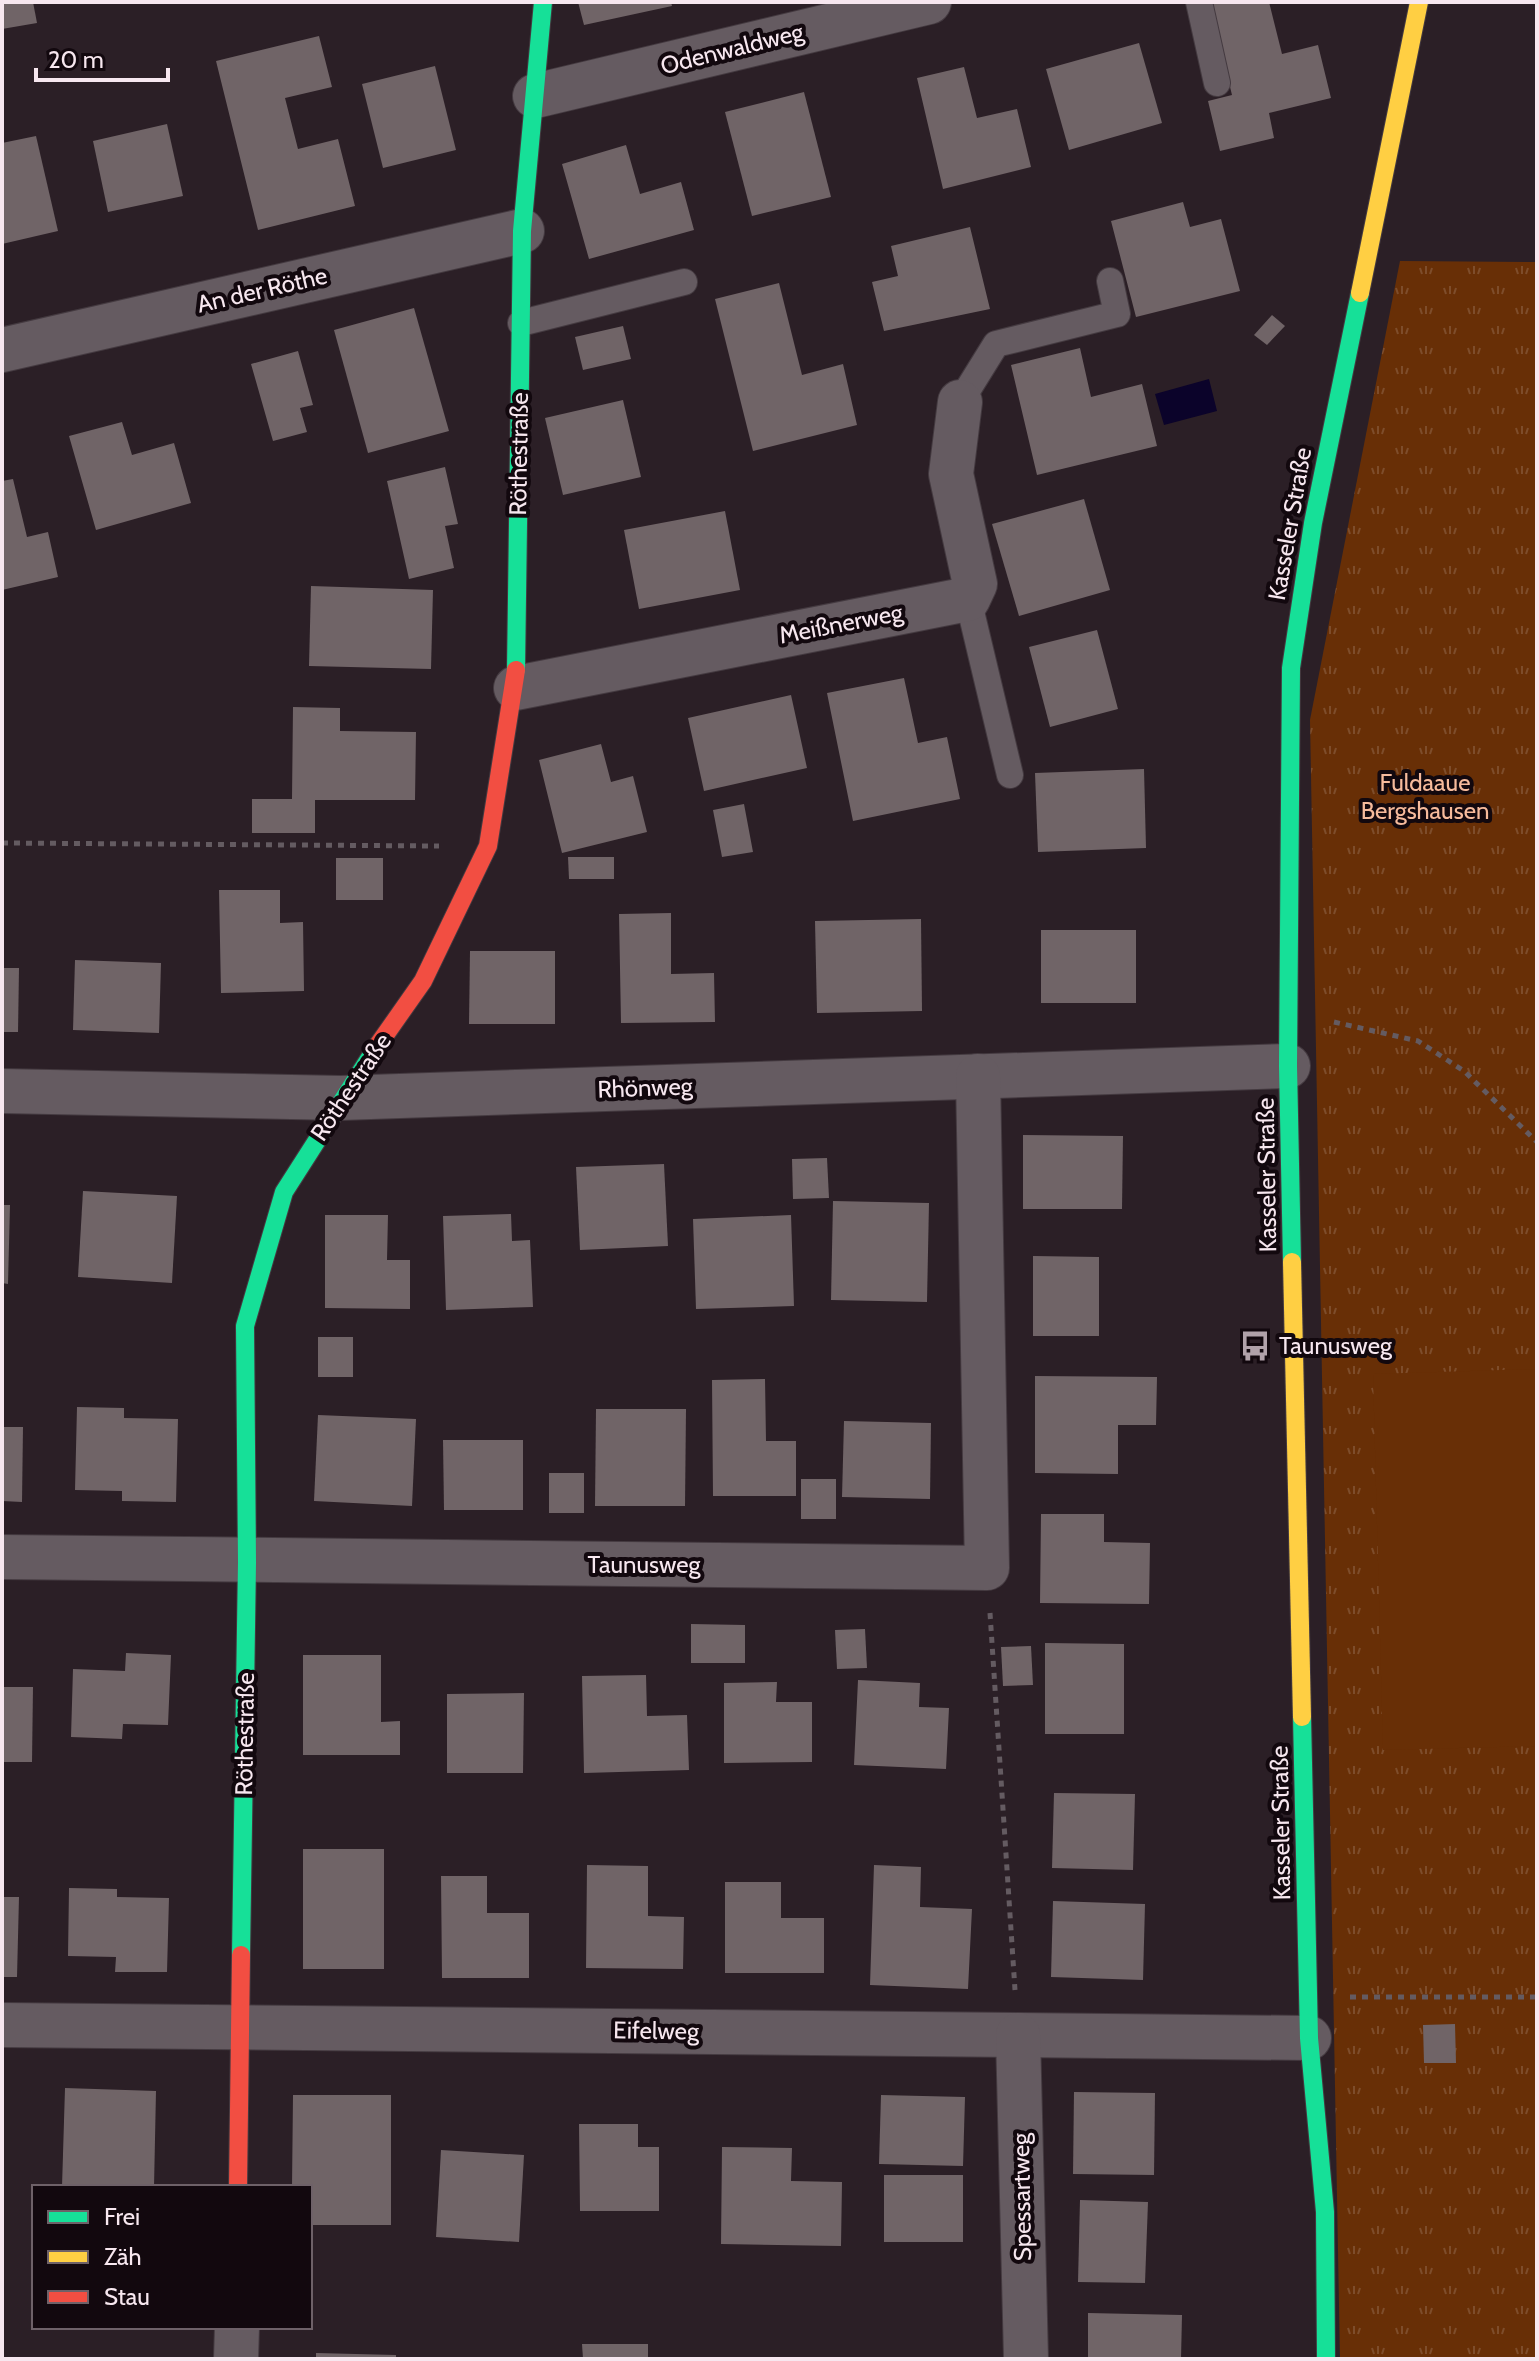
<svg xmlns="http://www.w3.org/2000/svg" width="1539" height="2361" font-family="Cabin,sans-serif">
	<defs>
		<pattern id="park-tufts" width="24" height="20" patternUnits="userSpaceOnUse" patternTransform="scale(2)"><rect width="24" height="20" fill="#682f06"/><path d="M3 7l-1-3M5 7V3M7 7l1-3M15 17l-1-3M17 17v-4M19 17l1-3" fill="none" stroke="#7e4d2b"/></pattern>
	</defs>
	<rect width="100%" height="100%" fill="#2b1f26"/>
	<path fill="url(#park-tufts)" d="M1400 261 1537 262V2359H1340L1310 720Z"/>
	<path fill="#682f06" d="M1537 1369V1746L1383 1750 1373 1374Z"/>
	<path fill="#0b032a" d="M1209 379 1217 411 1164 425 1155 394Z"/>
	<g fill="#706467">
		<path d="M2 2H33L37 23 2 29Z"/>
		<path d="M578 2H671L672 6 584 25Z"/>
		<path d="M1209 2H1269L1282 54 1318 45 1331 98 1269 113 1274 138 1220 151 1208 101 1232 95Z"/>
		<path d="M319 36 332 87 285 98 298 149 338 139 355 206 258 230 216 61Z"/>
		<path d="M1139 43 1162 123 1069 150 1046 69Z"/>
		<path d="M435 66 456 150 383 168 362 84Z"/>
		<path d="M964 67 977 118 1017 109 1031 167 943 189 917 78Z"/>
		<path d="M804 92 831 197 752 216 725 112Z"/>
		<path d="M167 124 183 196 108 212 93 141Z"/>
		<path d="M36 136 58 231 2 244V143Z"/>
		<path d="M626 145 640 194 681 182 694 230 589 259 562 164Z"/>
		<path d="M1183 202 1190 227 1221 219 1240 291 1136 317 1111 221Z"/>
		<path d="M970 227 990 309 884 331 872 282 898 276 891 246Z"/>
		<path d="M779 283 802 375 843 364 857 425 753 451 715 299Z"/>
		<path d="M414 308 449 431 368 453 334 330Z"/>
		<path d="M1272 315 1285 326 1267 345 1254 335Z"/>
		<path d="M623 326 631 359 583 370 575 337Z"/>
		<path d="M1080 348 1091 397 1142 384 1157 446 1037 475 1011 365Z"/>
		<path d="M298 351 313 405 300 408 307 432 273 441 251 364Z"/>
		<path d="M623 400 641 477 563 495 545 418Z"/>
		<path d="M122 422 132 455 174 443 191 503 96 530 69 436Z"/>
		<path d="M445 467 458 524 445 526 454 568 409 579 387 481Z"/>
		<path d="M13 479 27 537 48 532 58 577 2 590V481Z"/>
		<path d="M1084 499 1110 590 1019 616 992 524Z"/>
		<path d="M725 511 740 590 639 609 624 530Z"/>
		<path d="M311 586 433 590 431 669 309 666Z"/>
		<path d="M1097 630 1118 709 1050 727 1029 647Z"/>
		<path d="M904 678 918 743 947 737 960 799 853 821 827 693Z"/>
		<path d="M791 695 807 768 704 791 688 718Z"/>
		<path d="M293 707 340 708V731L416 732 415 800H315V833H252V799H292Z"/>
		<path d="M601 744 611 782 633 776 647 832 562 853 539 760Z"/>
		<path d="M1144 769 1146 848 1038 852 1035 773Z"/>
		<path d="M744 804 753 852 722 857 713 810Z"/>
		<path d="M568 857H614V879H569Z"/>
		<rect x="336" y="858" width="47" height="42"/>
		<path d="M219 890H280V923L303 922 304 991 221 993Z"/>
		<path d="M671 913V974L714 973 715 1022 621 1023 619 914Z"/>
		<path d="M921 919 922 1011 817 1013 815 921Z"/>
		<rect x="1041" y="930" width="95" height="73"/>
		<path d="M470 951H555V1024H469Z"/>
		<path d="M75 960 161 963 159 1033 73 1030Z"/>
		<path d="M2 968H19L18 1032H2Z"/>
		<path d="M1023 1135 1123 1136 1122 1209H1023Z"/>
		<path d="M827 1158 829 1198 793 1199 792 1159Z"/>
		<path d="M664 1164 668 1246 580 1250 576 1167Z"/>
		<path d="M83 1191 177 1196 172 1283 78 1277Z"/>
		<path d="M833 1201 929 1203 927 1302 831 1300Z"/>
		<path d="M2 1205H10L8 1284 2 1283Z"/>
		<path d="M511 1214 512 1241 530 1240 533 1307 446 1310 443 1216Z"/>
		<path d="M325 1215H388L387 1260H410V1309L325 1308Z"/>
		<path d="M791 1215 794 1306 696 1309 693 1219Z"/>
		<path d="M1033 1256 1099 1257V1336H1033Z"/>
		<rect x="318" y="1337" width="35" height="40"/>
		<path d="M1035 1376 1157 1377 1156 1425H1118V1474L1035 1473Z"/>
		<path d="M765 1379 766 1441H796V1496H713L712 1380Z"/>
		<path d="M77 1407 124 1408V1418L178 1419 176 1502 122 1501V1491L75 1490Z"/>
		<path d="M596 1409H686L685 1506H595Z"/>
		<path d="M318 1415 416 1419 412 1506 314 1501Z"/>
		<path d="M844 1421 931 1423 930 1499 842 1497Z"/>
		<path d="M2 1427H23L22 1502 2 1501Z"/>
		<path d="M443 1440H523V1510H444Z"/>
		<rect x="549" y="1473" width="35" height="40"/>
		<rect x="801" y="1479" width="35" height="40"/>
		<path d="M1041 1514H1104V1542L1150 1543 1149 1604 1040 1603Z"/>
		<path d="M691 1624 745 1625V1663H691Z"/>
		<path d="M865 1629 867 1668 837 1669 835 1630Z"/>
		<path d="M1045 1643 1124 1644V1734H1045Z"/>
		<path d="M1031 1646 1033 1685 1003 1686 1001 1647Z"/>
		<path d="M126 1653 171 1655 168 1725 123 1724 122 1739 71 1737 73 1669 125 1671Z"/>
		<path d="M303 1655H381V1722L400 1721V1755H303Z"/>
		<path d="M646 1675 647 1716 687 1715 689 1770 584 1773 582 1676Z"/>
		<path d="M858 1680 920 1683 919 1707 949 1708 946 1769 854 1765Z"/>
		<path d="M777 1682 776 1702H812V1762L724 1763V1683Z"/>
		<path d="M2 1687H33L32 1762H2Z"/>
		<path d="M524 1693 523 1773H447V1694Z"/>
		<path d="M1054 1793 1135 1794 1133 1870 1052 1868Z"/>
		<rect x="303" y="1849" width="81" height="120"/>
		<path d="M587 1865 648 1866V1916L684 1917 683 1969 586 1968Z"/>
		<path d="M874 1865 921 1867 920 1907 972 1909 968 1989 870 1985Z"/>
		<path d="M441 1876H487V1913H529V1978H442Z"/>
		<path d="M725 1882H781V1918H824V1973H725Z"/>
		<path d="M69 1888 117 1889V1897L169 1898 167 1972H115L116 1957 68 1956Z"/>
		<path d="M2 1897H19L17 1977H2Z"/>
		<path d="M1053 1901 1145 1904 1143 1980 1051 1977Z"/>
		<path d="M1455 2024 1456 2063H1424L1423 2025Z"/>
		<path d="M65 2088 156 2091 154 2187H62Z"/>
		<path d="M1074 2092 1155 2093 1154 2175 1073 2174Z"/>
		<path d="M293 2095H391V2225H310V2187H292Z"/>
		<path d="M881 2095 965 2097 963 2166 879 2164Z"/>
		<path d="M579 2124H638V2147H659V2211H580Z"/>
		<path d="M722 2147 792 2148 791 2181 842 2182 841 2246 721 2244Z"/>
		<path d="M441 2150 524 2155 519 2242 436 2237Z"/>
		<rect x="884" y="2175" width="79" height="67"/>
		<path d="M1080 2200 1148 2202 1145 2283 1078 2282Z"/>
		<path d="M1088 2313 1182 2315 1181 2359H1088Z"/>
		<path d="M582 2344H648V2359H583Z"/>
		<path d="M316 2353 396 2355V2359H316Z"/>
	</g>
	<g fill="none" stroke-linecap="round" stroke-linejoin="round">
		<g stroke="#443a40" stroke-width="28">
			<g id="lane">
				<path d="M1199 2 1217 83"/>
				<path d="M521 323 684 282"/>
				<path d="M960 402 996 344 1117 314 1110 281"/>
				<path d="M968 599 1010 775"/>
			</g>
		</g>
		<g stroke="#443a40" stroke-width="46">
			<g id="street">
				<path d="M535 96 929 2"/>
				<path d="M2 350 522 231"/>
				<path d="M516 688 968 599 975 584 951 474 960 402"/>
				<path d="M2 1091 341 1098 1288 1066"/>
				<path d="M2 1557 987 1568 978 1076"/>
				<path d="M2 2025 1309 2038"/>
				<path d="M1018 2035 1026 2359"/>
				<path d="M236 2359 237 2327"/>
			</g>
		</g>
		<g stroke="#443a40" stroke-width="20">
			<g id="fast">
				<path d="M516 670 522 231 543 2"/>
				<path d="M1292 1262 1288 1066 1291 668 1313 523 1360 293"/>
				<path d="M1302 1717 1309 2038 1325 2212 1326 2359"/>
				<path d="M241 1955 247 1562 245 1326 284 1192 378 1045"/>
			</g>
		</g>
		<g stroke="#443a40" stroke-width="20">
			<g id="slow">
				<path d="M1360 293 1419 2"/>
				<path d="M1292 1262 1302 1717"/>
			</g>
		</g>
		<g stroke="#443a40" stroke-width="20">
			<g id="jam">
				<path d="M378 1045 423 981 488 846 516 670"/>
				<path d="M238 2187 241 1955"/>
			</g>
		</g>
		<g stroke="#645b61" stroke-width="5" stroke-dasharray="6 6" stroke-linecap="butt">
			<path d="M2 843 439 846"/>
			<path d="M1334 1022 1418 1041 1464 1071 1537 1142"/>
			<path d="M990 1613 1015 1990"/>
			<path d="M1350 1997H1537"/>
		</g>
		<use href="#lane" stroke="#655b61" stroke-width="26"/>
		<use href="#street" stroke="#655b61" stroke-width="44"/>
		<use href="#fast" stroke="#16e098" stroke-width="18"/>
		<use href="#slow" stroke="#ffcf43" stroke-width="18"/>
		<use href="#jam" stroke="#f24e42" stroke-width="18"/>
	</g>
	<defs>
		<g id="bus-bare" transform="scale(2.4)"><path d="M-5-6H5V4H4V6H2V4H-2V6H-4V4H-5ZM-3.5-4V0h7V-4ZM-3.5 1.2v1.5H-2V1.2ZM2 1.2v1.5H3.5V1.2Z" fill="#b0a1a9" stroke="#12080e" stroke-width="2.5" paint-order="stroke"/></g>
	</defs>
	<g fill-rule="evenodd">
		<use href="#bus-bare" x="1255" y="1346"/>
	</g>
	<g text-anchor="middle" stroke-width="8" stroke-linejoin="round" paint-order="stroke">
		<g font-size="24" fill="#f7e7ef" stroke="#12080e">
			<text transform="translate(732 49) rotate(-14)" y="8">Odenwaldweg</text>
			<text transform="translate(262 290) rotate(-13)" y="8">An der Röthe</text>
			<text transform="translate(519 454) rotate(-89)" y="8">Röthestraße</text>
			<text transform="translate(1290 524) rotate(-80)" y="8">Kasseler Straße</text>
			<text transform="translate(841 624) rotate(-11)" y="8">Meißnerweg</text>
			<text transform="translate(351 1087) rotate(-56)" y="8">Röthestraße</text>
			<text transform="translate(645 1088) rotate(-2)" y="8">Rhönweg</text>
			<text transform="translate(1267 1175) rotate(-91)" y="8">Kasseler Straße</text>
			<text x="644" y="1573">Taunusweg</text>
			<text transform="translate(245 1734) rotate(-89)" y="8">Röthestraße</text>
			<text transform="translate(1281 1823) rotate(-91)" y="8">Kasseler Straße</text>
			<text transform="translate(656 2031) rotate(1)" y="8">Eifelweg</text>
			<text transform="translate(1022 2197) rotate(-91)" y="8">Spessartweg</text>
		</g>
		<g font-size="24" fill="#f7bb9c" stroke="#12080e">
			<text x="1425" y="791">Fuldaaue<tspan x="1425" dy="28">Bergshausen</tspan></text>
		</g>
		<g font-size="24" fill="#f7e7ef" stroke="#12080e" text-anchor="start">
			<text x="1279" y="1354">Taunusweg</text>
		</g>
	</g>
	<rect width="1539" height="2361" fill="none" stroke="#f7e7ef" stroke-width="8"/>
	<rect x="32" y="2185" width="280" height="144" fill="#12080e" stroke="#6e6168" stroke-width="2"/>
	<rect x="48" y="2211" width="40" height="12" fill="#16e098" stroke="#6e6168" stroke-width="2"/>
	<text x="104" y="2225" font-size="24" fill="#f7e7ef">Frei</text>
	<rect x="48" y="2251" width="40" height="12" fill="#ffcf43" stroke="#6e6168" stroke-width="2"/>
	<text x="104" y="2265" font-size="24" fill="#f7e7ef">Zäh</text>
	<rect x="48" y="2291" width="40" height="12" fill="#f24e42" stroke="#6e6168" stroke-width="2"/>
	<text x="104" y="2305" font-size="24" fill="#f7e7ef">Stau</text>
	<path d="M36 68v12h132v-12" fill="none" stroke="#f7e7ef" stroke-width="4"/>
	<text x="48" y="68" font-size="24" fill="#f7e7ef" stroke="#12080e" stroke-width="6" paint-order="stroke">20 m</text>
</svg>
